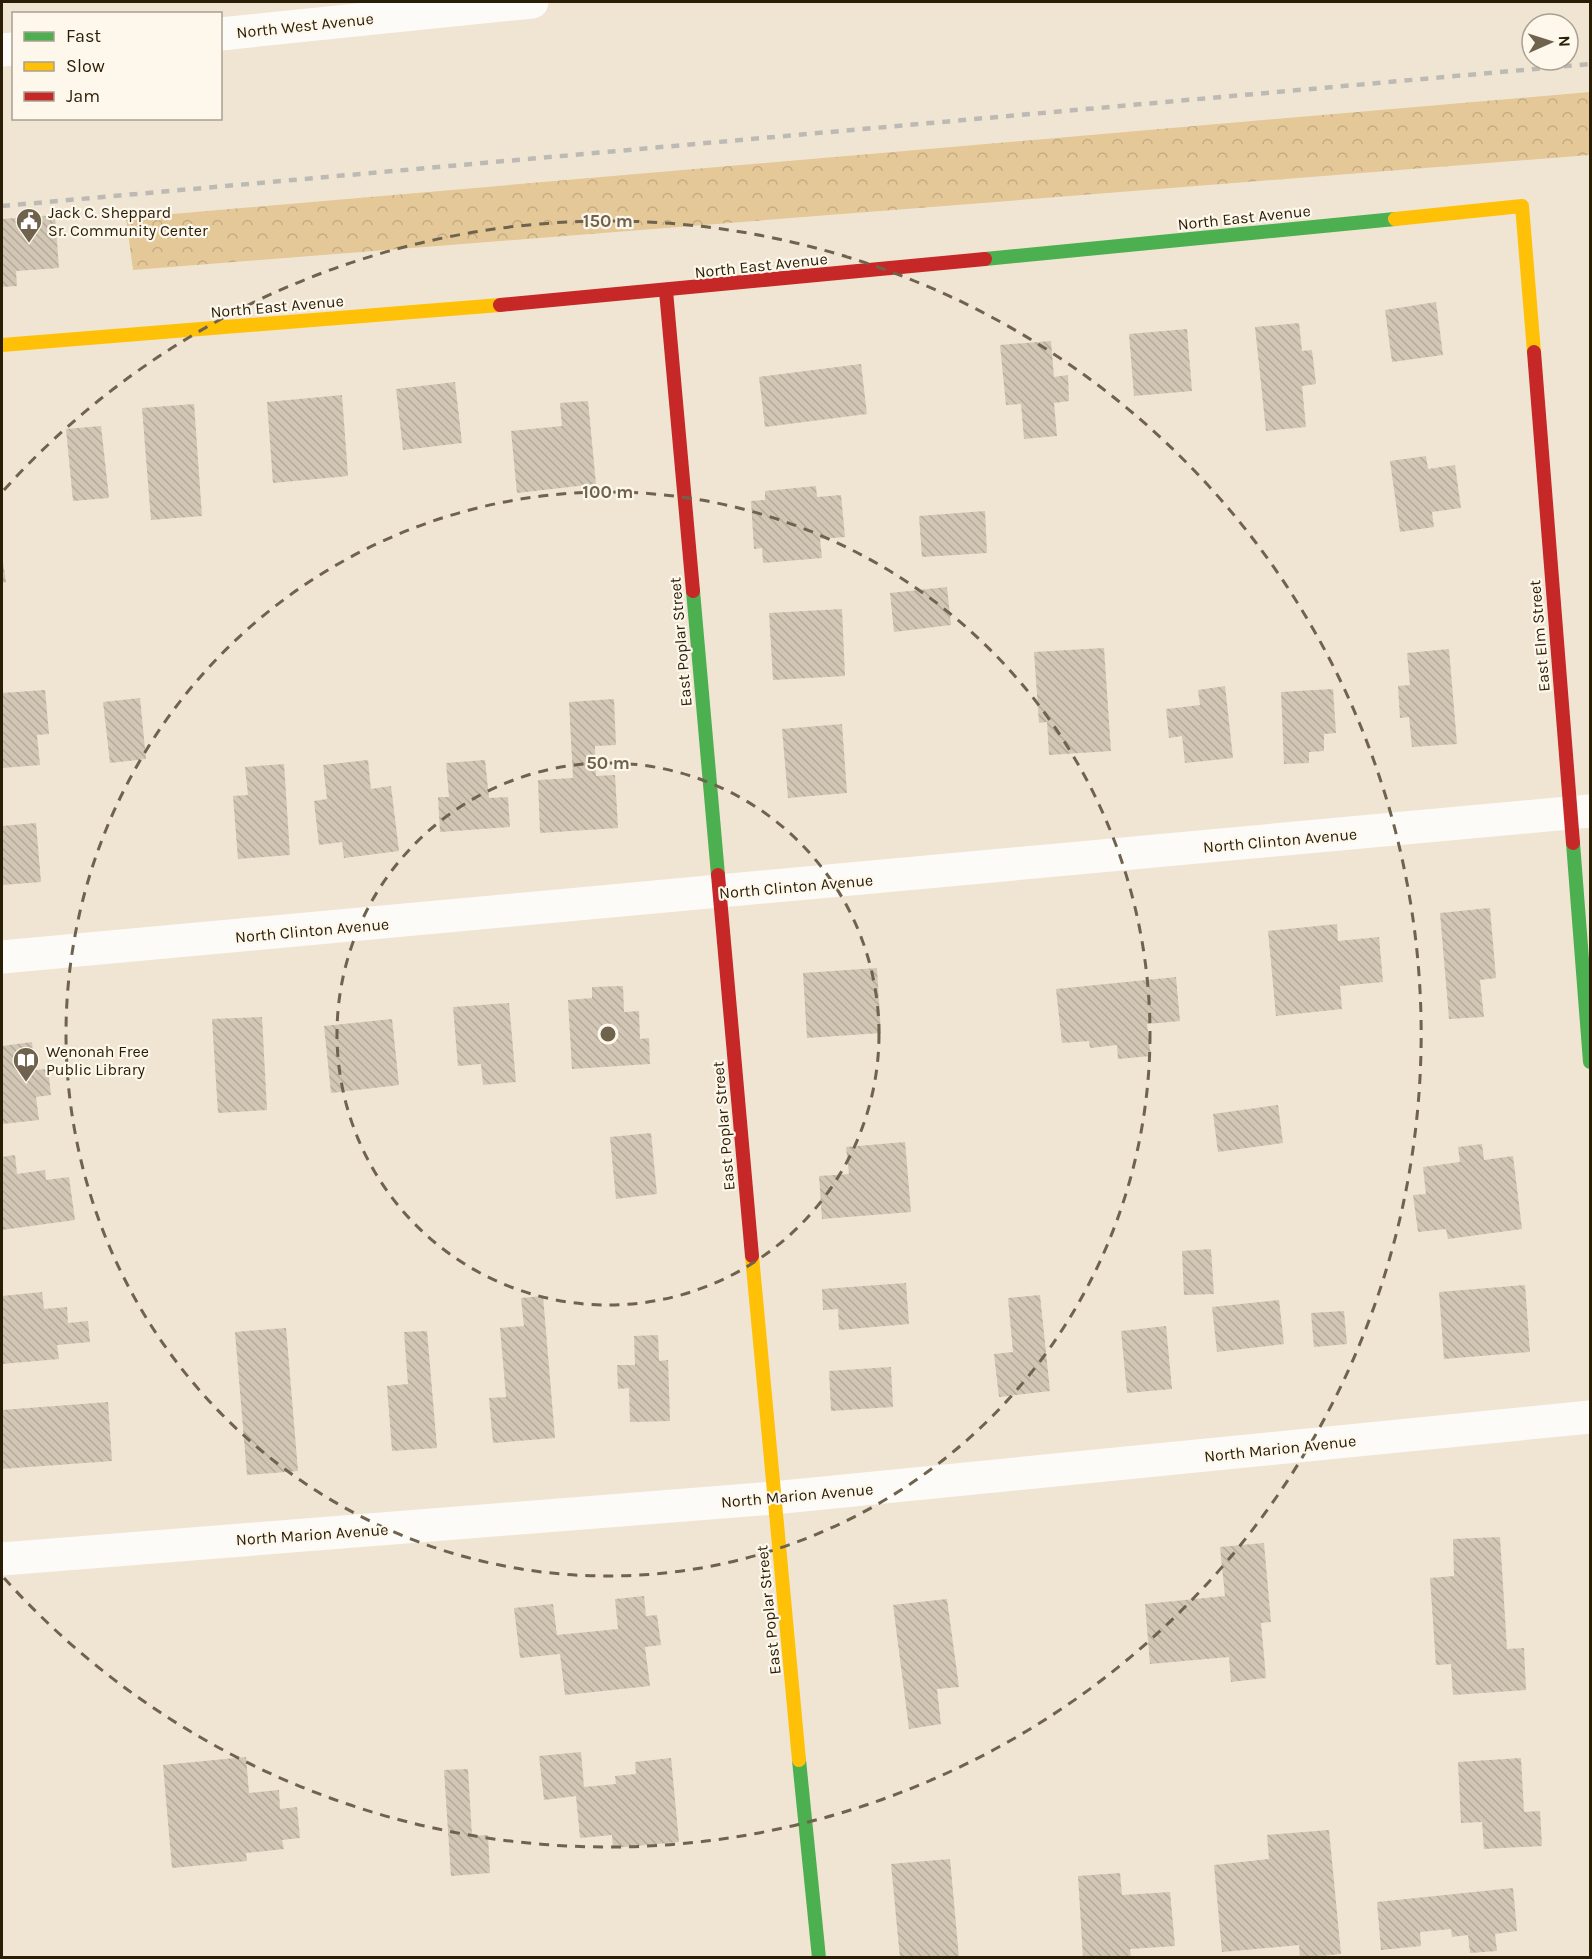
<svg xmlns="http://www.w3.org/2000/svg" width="1592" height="1959" font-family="Karla,sans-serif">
	<defs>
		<pattern id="forest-crowns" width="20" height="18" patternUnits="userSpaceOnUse" patternTransform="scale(1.5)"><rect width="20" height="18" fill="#e4c897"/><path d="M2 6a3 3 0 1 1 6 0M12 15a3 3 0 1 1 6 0" fill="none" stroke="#c4ab81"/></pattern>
		<pattern id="building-back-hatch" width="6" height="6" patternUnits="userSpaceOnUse" patternTransform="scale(1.5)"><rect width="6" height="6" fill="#d2c7b4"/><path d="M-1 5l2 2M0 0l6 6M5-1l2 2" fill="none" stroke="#b4aa99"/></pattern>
	</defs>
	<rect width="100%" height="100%" fill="#f0e5d3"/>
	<path fill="url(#forest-crowns)" d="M1590 92V155L133 270 126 218Z"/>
	<g fill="url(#building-back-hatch)">
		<path d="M55 215 59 268 16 271 17 286 2 287V219Z"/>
		<path d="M1436 302 1443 355 1392 362 1385 310Z"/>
		<path d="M1299 323 1302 351 1312 350 1316 384 1302 386 1306 427 1266 431 1255 327Z"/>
		<path d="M1187 329 1192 391 1134 396 1129 334Z"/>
		<path d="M1051 341 1054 377 1068 375 1069 401 1054 403 1057 436 1024 439 1021 404 1006 405 1000 345Z"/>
		<path d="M861 364 867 414 765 427 759 377Z"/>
		<path d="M455 382 462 443 403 450 396 389Z"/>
		<path d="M342 395 348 476 273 483 267 402Z"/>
		<path d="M588 401 596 484 517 493 511 431 562 426 560 403Z"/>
		<path d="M194 404 202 516 151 520 142 408Z"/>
		<path d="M101 426 109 498 73 501 66 429Z"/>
		<path d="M1426 456 1428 469 1455 465 1461 508 1432 512 1434 527 1400 532 1390 461Z"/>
		<path d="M816 486 817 497 841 495 845 537 820 539 822 558 763 563 762 548 754 549 751 501 765 500V491Z"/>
		<path d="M985 511 987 553 922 557 919 516Z"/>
		<path d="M2 555 6 582 2 583Z"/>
		<path d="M947 587 951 625 894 632 890 593Z"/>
		<path d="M842 609 845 676 773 680 769 613Z"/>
		<path d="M1104 648 1111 751 1049 755 1047 722 1039 723 1034 652Z"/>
		<path d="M1449 649 1457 744 1412 747 1409 717 1400 718 1398 686 1410 685 1407 653Z"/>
		<path d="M1225 686 1233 758 1185 763 1182 736 1169 738 1166 709 1200 705 1198 690Z"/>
		<path d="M1333 689 1336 733 1324 734V751L1309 752V763L1284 764 1281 692Z"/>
		<path d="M45 690 49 734 37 735 40 765 2 768V693Z"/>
		<path d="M140 698 146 759 110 763 103 702Z"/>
		<path d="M614 699 616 745 595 746 596 776 615 775 618 828 540 833 538 780 573 778 569 702Z"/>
		<path d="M842 724 847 793 788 798 782 729Z"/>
		<path d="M368 760 371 789 391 786 399 851 344 858 342 842 319 845 314 801 327 799 323 765Z"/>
		<path d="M485 760 489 798 508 797 510 827 440 832 438 797H449L446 763Z"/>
		<path d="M284 764 290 855 238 859 233 796 248 795 245 767Z"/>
		<path d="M36 823 41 882 2 885V826Z"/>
		<path d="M1490 908 1496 978 1480 980 1484 1017 1449 1019 1440 913Z"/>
		<path d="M1337 924 1338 941 1379 937 1383 982 1340 986 1342 1009 1276 1016 1268 931Z"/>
		<path d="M877 968 881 1033 807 1038 803 973Z"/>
		<path d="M1176 977 1180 1021 1147 1024 1151 1056 1118 1059 1117 1045 1090 1048 1089 1041 1062 1043 1056 989Z"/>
		<path d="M623 986 624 1012 639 1011 640 1039 649 1038 650 1064 572 1069 568 1000 592 998V987Z"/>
		<path d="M509 1003 516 1082 483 1085 481 1064 458 1066 453 1007Z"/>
		<path d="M262 1017 267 1110 218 1113 212 1019Z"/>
		<path d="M392 1019 399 1085 331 1093 324 1026Z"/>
		<path d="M32 1042 35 1070 48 1069 51 1095 36 1097 39 1120 2 1124V1046Z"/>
		<path d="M1278 1105 1283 1143 1218 1152 1213 1114Z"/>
		<path d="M651 1133 657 1194 616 1199 610 1137Z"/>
		<path d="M905 1142 911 1212 822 1219 819 1176 849 1174 846 1147Z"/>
		<path d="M1482 1144 1484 1160 1513 1156 1522 1229 1448 1239 1446 1229 1418 1232 1413 1195 1426 1194 1423 1167 1460 1162 1458 1147Z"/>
		<path d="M15 1155 17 1174 45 1170 46 1180 69 1177 75 1220 2 1230V1157Z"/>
		<path d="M1211 1249 1214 1294 1184 1295 1182 1251Z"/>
		<path d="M906 1283 909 1324 839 1330 838 1309 823 1310 822 1289Z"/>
		<path d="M1525 1285 1530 1352 1444 1359 1439 1292Z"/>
		<path d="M42 1292 44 1309 67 1307 68 1323 88 1321 90 1342 57 1345 59 1359 2 1364V1296Z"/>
		<path d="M1040 1295 1050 1391 999 1397 994 1354 1013 1352 1008 1298Z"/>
		<path d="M543 1296 555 1438 493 1443 489 1398 506 1397 500 1328 524 1326 521 1298Z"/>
		<path d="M1279 1300 1284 1344 1217 1352 1212 1307Z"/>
		<path d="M1344 1311 1347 1344 1314 1347 1311 1313Z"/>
		<path d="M1166 1326 1172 1389 1127 1393 1121 1331Z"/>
		<path d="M286 1328 298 1471 247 1475 235 1332Z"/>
		<path d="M427 1331 437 1448 392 1451 387 1386 408 1384 404 1332Z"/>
		<path d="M658 1335 659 1361 668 1360 670 1421 630 1422 629 1388 618 1389 617 1365H635L634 1336Z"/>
		<path d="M891 1367 893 1407 831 1411 829 1371Z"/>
		<path d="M108 1402 112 1461 2 1469V1410Z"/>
		<path d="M1500 1537 1507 1649 1524 1648 1526 1690 1453 1695 1451 1664 1436 1665 1430 1578 1454 1576 1453 1539Z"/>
		<path d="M1264 1543 1271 1622 1261 1623 1266 1678 1231 1682 1229 1657 1150 1664 1145 1604 1225 1596 1220 1547Z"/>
		<path d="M644 1596 646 1616 657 1615 661 1645 645 1647 650 1686 565 1695 560 1654 520 1658 514 1608 553 1604 557 1635 618 1629 615 1599Z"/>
		<path d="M947 1599 959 1687 937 1689 941 1724 909 1729 893 1605Z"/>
		<path d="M581 1752 584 1787 616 1784 615 1776 636 1774 635 1762 671 1758 679 1842 613 1848 612 1835 580 1838 576 1796 544 1800 539 1756Z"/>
		<path d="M246 1757 249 1793 279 1790 280 1809 297 1807 300 1838 282 1840 284 1849 246 1853 247 1861 172 1868 163 1765Z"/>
		<path d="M1521 1758 1524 1812 1540 1811 1542 1846 1484 1849 1482 1822 1461 1823 1458 1762Z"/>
		<path d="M468 1769 472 1836 488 1835 490 1873 451 1876 444 1770Z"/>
		<path d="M1329 1830 1341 1954 1300 1958 1299 1945 1222 1952 1214 1865 1269 1859 1267 1835Z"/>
		<path d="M950 1859 959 1958H900L891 1864Z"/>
		<path d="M1120 1873 1122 1895 1170 1892 1175 1946 1130 1949 1131 1958H1083L1078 1876Z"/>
		<path d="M1513 1888 1517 1931 1495 1934 1497 1951 1470 1953 1468 1935 1452 1937 1451 1929 1420 1932 1421 1946 1381 1950 1377 1902Z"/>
	</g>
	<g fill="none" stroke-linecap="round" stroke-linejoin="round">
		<g stroke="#fdfbf8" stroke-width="33">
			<path d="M220 34 532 2"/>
			<path d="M2 50 14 49"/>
			<path d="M2 957 1590 811"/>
			<path d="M2 1559 773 1498 1590 1417"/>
		</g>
		<g stroke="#4caf50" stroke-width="14">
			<path d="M985 259 1395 219"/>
			<path d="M693 591 718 875"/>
			<path d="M1573 843 1590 1062"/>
			<path d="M799 1760 819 1958"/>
		</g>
		<g stroke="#ffc107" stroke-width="14">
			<path d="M1395 219 1522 206 1534 352"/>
			<path d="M2 345 500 305"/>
			<path d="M752 1256 799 1760"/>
		</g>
		<g stroke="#c62828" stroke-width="14">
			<path d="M666 291 693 591"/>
			<path d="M500 305 985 259"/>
			<path d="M1534 352 1573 843"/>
			<path d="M718 875 752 1256"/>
		</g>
		<path stroke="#bdbab4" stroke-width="4.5" stroke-dasharray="8 8" stroke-linecap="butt" d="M2 206 1590 64"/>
	</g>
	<g fill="none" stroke="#6f634e" stroke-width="3" stroke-dasharray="10 8">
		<circle cx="608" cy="1034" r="271"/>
		<circle cx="608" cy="1034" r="542"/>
		<path d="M4 490A813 813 0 1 1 4 1578"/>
	</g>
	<defs>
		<g id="civic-pin" transform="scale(1.35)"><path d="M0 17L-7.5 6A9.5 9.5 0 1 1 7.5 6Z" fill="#6f634e" stroke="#fef7ec"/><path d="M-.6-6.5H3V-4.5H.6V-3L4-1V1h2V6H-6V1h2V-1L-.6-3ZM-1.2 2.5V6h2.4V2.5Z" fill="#fff"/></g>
		<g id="library-pin" transform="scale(1.35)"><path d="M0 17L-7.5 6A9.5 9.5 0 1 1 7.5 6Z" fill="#6f634e" stroke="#fef7ec"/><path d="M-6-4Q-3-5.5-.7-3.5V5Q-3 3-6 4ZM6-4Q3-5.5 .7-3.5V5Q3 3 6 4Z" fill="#fff"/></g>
	</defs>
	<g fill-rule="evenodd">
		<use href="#civic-pin" x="29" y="221"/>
		<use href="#library-pin" x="26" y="1060"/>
	</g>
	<g text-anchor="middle" stroke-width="4.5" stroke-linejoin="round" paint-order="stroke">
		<g font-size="16" fill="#291d06" stroke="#fef7ec">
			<text transform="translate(305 25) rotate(-6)" y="6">North West Avenue</text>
			<text transform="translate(1244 217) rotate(-6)" y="6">North East Avenue</text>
			<text transform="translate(761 265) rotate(-6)" y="6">North East Avenue</text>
			<text transform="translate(277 306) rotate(-5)" y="6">North East Avenue</text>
			<text transform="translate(1539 636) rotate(-95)" y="6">East Elm Street</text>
			<text transform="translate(680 642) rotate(-95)" y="6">East Poplar Street</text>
			<text transform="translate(1280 840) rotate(-5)" y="6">North Clinton Avenue</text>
			<text transform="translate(796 886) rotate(-5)" y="6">North Clinton Avenue</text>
			<text transform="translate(312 930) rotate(-5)" y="6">North Clinton Avenue</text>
			<text transform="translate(723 1126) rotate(-95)" y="6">East Poplar Street</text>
			<text transform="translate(1280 1448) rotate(-6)" y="6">North Marion Avenue</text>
			<text transform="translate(797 1495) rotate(-5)" y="6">North Marion Avenue</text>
			<text transform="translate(312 1534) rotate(-4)" y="6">North Marion Avenue</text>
			<text transform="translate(768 1610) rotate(-96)" y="6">East Poplar Street</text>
		</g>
		<g font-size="16" fill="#291d06" stroke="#fef7ec" text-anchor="start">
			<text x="48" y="218">Jack C. Sheppard<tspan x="48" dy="18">Sr. Community Center</tspan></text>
			<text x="46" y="1057">Wenonah Free<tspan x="46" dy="18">Public Library</tspan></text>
		</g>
	</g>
	<circle cx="608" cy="1034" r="9" fill="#6f634e" stroke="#fef7ec" stroke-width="3"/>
	<g font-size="18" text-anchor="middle" font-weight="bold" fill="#6f634e" stroke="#fef7ec" stroke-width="4.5" stroke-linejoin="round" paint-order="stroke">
		<text x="608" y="227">150 m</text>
		<text x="608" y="498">100 m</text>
		<text x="608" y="769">50 m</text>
	</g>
	<rect width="1592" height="1959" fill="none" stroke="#291d06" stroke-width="6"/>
	<rect x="12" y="12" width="210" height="108" fill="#fef7ec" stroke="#a9a090" stroke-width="1.5"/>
	<rect x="24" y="32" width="30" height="9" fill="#4caf50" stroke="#a9a090" stroke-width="1.5"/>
	<text x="66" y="42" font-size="18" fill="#291d06">Fast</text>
	<rect x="24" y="62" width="30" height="9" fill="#ffc107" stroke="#a9a090" stroke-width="1.5"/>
	<text x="66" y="72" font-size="18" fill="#291d06">Slow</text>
	<rect x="24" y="92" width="30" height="9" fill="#c62828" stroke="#a9a090" stroke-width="1.5"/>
	<text x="66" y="102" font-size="18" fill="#291d06">Jam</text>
	<g transform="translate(1550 42) rotate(87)"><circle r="28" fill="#fef7ec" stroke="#a9a090" stroke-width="1.5"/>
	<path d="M0-4.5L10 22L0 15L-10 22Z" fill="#6f634e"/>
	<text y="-9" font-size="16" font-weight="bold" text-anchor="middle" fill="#291d06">N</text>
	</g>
</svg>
